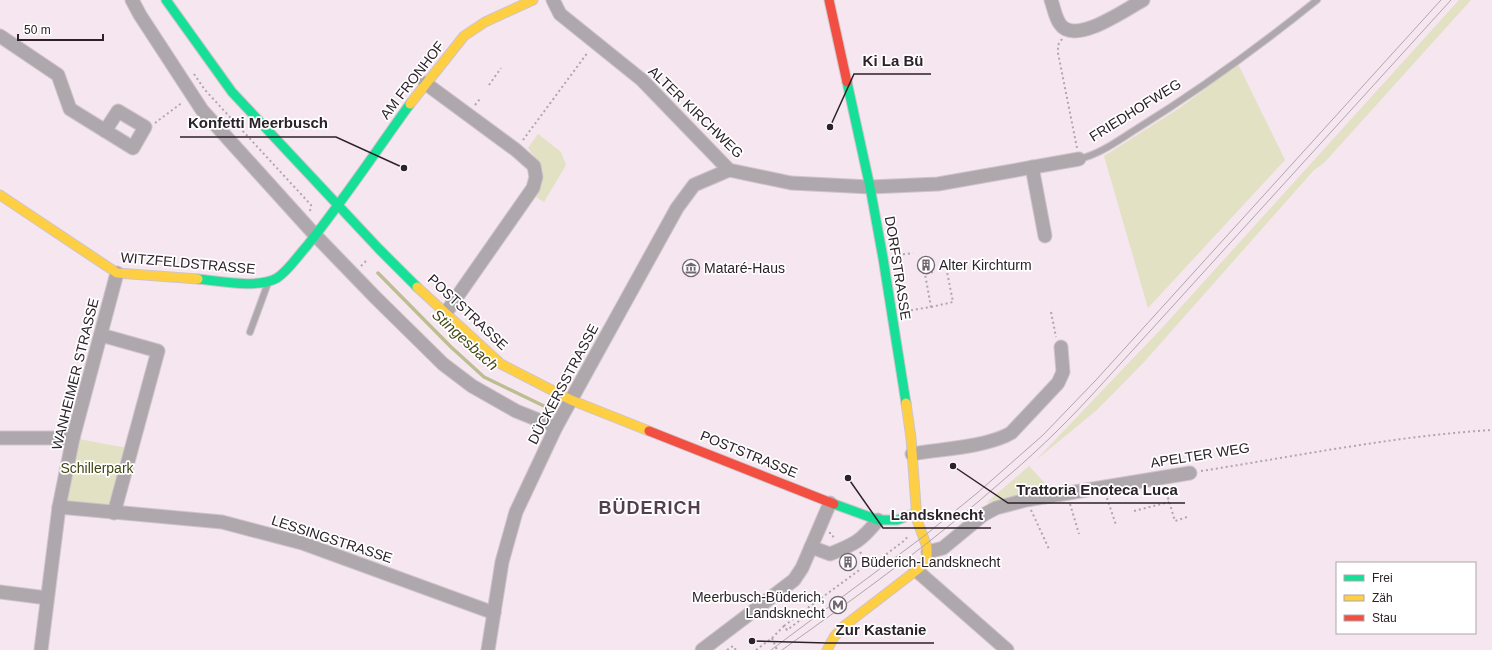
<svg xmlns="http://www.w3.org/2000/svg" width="1492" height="650" font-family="Helvetica,sans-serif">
	<rect width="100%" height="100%" fill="#f5e6f0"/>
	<g fill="#e2e1c3">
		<path d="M1459 0H1471L1324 163 1314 170 1145 361 1098 409 1035 461 1162 328Z"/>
		<path d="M1238 64 1285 160 1148 308 1104 156 1181 107Z"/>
		<path d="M538 134 561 152 566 165 544 202 536 197C548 175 543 167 528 148Z"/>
		<path d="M79 439 127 448 111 508 66 503Z"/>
		<path d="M1029 466 1052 491 1044 492 1041 487 1032 489V495L986 503Z"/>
	</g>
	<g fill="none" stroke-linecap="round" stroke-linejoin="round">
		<path stroke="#bcbe92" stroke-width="3.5" d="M378 273 451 347 484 377 548 408"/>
		<g stroke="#cfc4cb" stroke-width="8">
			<g id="lane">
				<path d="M1079 159C1101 154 1120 139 1138 128 1201 89 1260 46 1317 0"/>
				<path d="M250 332 268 283"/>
			</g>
		</g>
		<g stroke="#cfc4cb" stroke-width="15">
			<g id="street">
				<path d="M132 0 140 15 202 110 315 235 376 298 443 364 472 386 516 411 556 427"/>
				<path d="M553 0 560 14 642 80 729 170 791 183 870 187 938 184 1079 159"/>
				<path d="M1051 0C1054 8 1055 17 1060 24 1075 46 1126 9 1143 0"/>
				<path d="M0 36 58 75 70 109 133 148 145 127 118 111 105 131"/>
				<path d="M425 83 516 150 534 166 536 177 533 188 445 314"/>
				<path d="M1032 167 1045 236"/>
				<path d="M101 335 158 351 114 513"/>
				<path d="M0 438H73"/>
				<path d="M912 454C940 449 987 447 1011 433L1058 383 1063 372 1061 347"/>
				<path d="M59 507 222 522 302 543 494 613"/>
				<path d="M811 547 830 554C855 544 861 541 878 520"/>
				<path d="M928 552 943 548 983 515 996 508 1026 500 1190 473"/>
				<path d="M916 570 1007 650"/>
				<path d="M0 592 47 598"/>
				<path d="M41 650 59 507 73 438 117 273"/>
				<path d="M488 650 502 562 516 512 556 427 677 208 694 185 729 170"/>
				<path d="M702 650 794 580 802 568 830 503"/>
			</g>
		</g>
		<g stroke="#cfc4cb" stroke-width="11">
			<g id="fast">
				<path d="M166 0 232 92 379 249 417 287"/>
				<path d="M847 82 870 187 883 258 906 403"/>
				<path d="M198 279C219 281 258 289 277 278 288 271 297 257 306 247 343 201 376 151 410 104"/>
				<path d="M834 504 878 520H897L916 513"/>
			</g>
		</g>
		<g stroke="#cfc4cb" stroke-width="11">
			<g id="slow">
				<path d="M410 104 464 36 485 22 533 0"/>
				<path d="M0 195 117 273 198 279"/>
				<path d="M417 287 501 364 571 400 649 431"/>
				<path d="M827 650 834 637 844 626 922 566 927 558V547L917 520 911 438 906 403"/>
			</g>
		</g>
		<g stroke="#cfc4cb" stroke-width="11">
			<g id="jam">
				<path d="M829 0 847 82"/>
				<path d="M649 431 834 504"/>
			</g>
		</g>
		<g stroke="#aea7ac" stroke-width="2" stroke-dasharray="2 3" stroke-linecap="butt">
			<path d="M1062 39 1058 45V53L1077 148"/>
			<path d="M194 74 205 90 311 205 310 211"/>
			<path d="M489 85 501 68"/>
			<path d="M475 105 480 99"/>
			<path d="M155 123 183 102"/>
			<path d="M523 140 588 52"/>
			<path d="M898 255 913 253"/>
			<path d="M361 266 368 259"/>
			<path d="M931 307 953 302 945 262"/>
			<path d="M906 311 931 307 925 274 933 272"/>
			<path d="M1051 312 1056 337"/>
			<path d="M1201 471C1298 456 1394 436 1492 430"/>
			<path d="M1165 488 1175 521 1187 517"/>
			<path d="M1107 498 1116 525"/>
			<path d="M1070 504 1079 534"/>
			<path d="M1031 510 1049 549"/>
			<path d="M1134 511 1169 502"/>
			<path d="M829 533H831L835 540"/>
			<path d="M860 552 872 568"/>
			<path d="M881 561 880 559 905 540 908 536"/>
			<path d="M813 604 869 563"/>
			<path d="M784 626 813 604 802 589"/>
			<path d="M772 638 777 650"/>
			<path d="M727 650 733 646 736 650"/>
			<path d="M756 650 772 638 784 626 787 630 811 612"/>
		</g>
		<use href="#lane" stroke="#aea8ac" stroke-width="6"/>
		<use href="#street" stroke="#aea8ac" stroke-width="13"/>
		<use href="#fast" stroke="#16e098" stroke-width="9"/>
		<use href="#slow" stroke="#ffcf43" stroke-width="9"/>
		<use href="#jam" stroke="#f24e42" stroke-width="9"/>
		<g stroke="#afa6ac" stroke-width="1">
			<path d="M771 650 924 536 976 494 1043 435 1096 380 1441 0"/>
			<path d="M782 650C859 595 937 539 1008 476 1041 448 1072 417 1101 385L1451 0"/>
		</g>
	</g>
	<defs>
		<g id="building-ring" transform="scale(0.9)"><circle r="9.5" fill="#fff" stroke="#72676f" stroke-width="1.5"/><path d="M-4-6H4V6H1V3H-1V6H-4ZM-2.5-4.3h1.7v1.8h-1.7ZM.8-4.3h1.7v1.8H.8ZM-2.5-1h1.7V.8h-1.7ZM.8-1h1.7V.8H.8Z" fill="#72676f"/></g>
		<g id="museum-ring" transform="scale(0.9)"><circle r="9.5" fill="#fff" stroke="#72676f" stroke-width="1.5"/><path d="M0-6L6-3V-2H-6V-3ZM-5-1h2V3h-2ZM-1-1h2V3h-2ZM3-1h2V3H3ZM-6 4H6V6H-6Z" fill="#72676f"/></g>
		<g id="metro-ring" transform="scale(0.9)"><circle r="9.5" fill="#fff" stroke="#72676f" stroke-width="1.5"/><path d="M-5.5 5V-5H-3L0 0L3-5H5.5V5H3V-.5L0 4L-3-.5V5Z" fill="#72676f"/></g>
	</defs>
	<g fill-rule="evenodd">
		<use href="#building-ring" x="926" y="265"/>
		<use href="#museum-ring" x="691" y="268"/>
		<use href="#building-ring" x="848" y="562"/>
		<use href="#metro-ring" x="838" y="605"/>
	</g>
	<g text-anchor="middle" stroke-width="3.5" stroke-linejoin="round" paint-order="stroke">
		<g font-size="14" fill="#2c2229" stroke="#fff">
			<text transform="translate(412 80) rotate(-52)" y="5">AM FRONHOF</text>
			<text transform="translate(1135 110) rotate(-32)" y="5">FRIEDHOFWEG</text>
			<text transform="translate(696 112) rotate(44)" y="5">ALTER KIRCHWEG</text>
			<text transform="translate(188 263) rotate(5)" y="5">WITZFELDSTRASSE</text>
			<text transform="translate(898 268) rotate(81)" y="5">DORFSTRASSE</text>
			<text transform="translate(468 312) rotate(43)" y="5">POSTSTRASSE</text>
			<text transform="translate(75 374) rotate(-76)" y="5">WANHEIMER STRASSE</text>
			<text transform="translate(563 384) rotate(-62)" y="5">DÜCKERSSTRASSE</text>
			<text transform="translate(749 454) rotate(22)" y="5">POSTSTRASSE</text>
			<text transform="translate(1200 455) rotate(-9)" y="5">APELTER WEG</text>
			<text transform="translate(332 539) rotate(18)" y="5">LESSINGSTRASSE</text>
		</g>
		<g font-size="14" fill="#2c2229" stroke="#fff" text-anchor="start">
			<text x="939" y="270">Alter Kirchturm</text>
			<text x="704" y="273">Mataré-Haus</text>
			<text x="861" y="567">Büderich-Landsknecht</text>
			<text x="825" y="602" text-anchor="end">Meerbusch-Büderich,<tspan x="825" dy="16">Landsknecht</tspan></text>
		</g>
		<g font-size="14" fill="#3e440f" stroke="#fff">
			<text x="97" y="473">Schillerpark</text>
		</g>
		<g font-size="15" font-style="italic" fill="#424713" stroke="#fff">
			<text transform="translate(465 340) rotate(42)" y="5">Stingesbach</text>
		</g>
		<g font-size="18" font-weight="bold" letter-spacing="1" fill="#543f4d" stroke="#fff">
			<text x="650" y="514">BÜDERICH</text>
		</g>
	</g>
	<path fill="none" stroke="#2c2229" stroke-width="1.5" d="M830 127L854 74H931M404 168L336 137H180M953 466L1008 503H1185M848 478L883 528H991M752 641L827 643H934"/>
	<g fill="#2c2229" stroke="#fff" stroke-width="1.5">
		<circle cx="830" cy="127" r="4"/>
		<circle cx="404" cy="168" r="4"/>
		<circle cx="953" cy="466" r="4"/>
		<circle cx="848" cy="478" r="4"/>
		<circle cx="752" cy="641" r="4"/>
	</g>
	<g font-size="15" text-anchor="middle" font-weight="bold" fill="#2c2229" stroke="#fff" stroke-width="3.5" stroke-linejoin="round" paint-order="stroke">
		<text x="893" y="66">Ki La Bü</text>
		<text x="258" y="128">Konfetti Meerbusch</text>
		<text x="1097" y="495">Trattoria Enoteca Luca</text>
		<text x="937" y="520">Landsknecht</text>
		<text x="881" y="635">Zur Kastanie</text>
	</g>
	<rect x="1336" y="562" width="140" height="72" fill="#ffffff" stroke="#aba7a9"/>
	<rect x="1344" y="575" width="20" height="6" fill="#16e098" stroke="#aba7a9"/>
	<text x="1372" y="582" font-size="12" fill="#2c2229">Frei</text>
	<rect x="1344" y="595" width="20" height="6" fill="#ffcf43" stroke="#aba7a9"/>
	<text x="1372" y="602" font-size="12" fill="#2c2229">Zäh</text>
	<rect x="1344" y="615" width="20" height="6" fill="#f24e42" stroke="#aba7a9"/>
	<text x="1372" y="622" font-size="12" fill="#2c2229">Stau</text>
	<path d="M18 34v6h85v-6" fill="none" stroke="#2c2229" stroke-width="2"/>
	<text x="24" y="34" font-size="12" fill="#2c2229" stroke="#ffffff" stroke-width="3" paint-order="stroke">50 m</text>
</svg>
